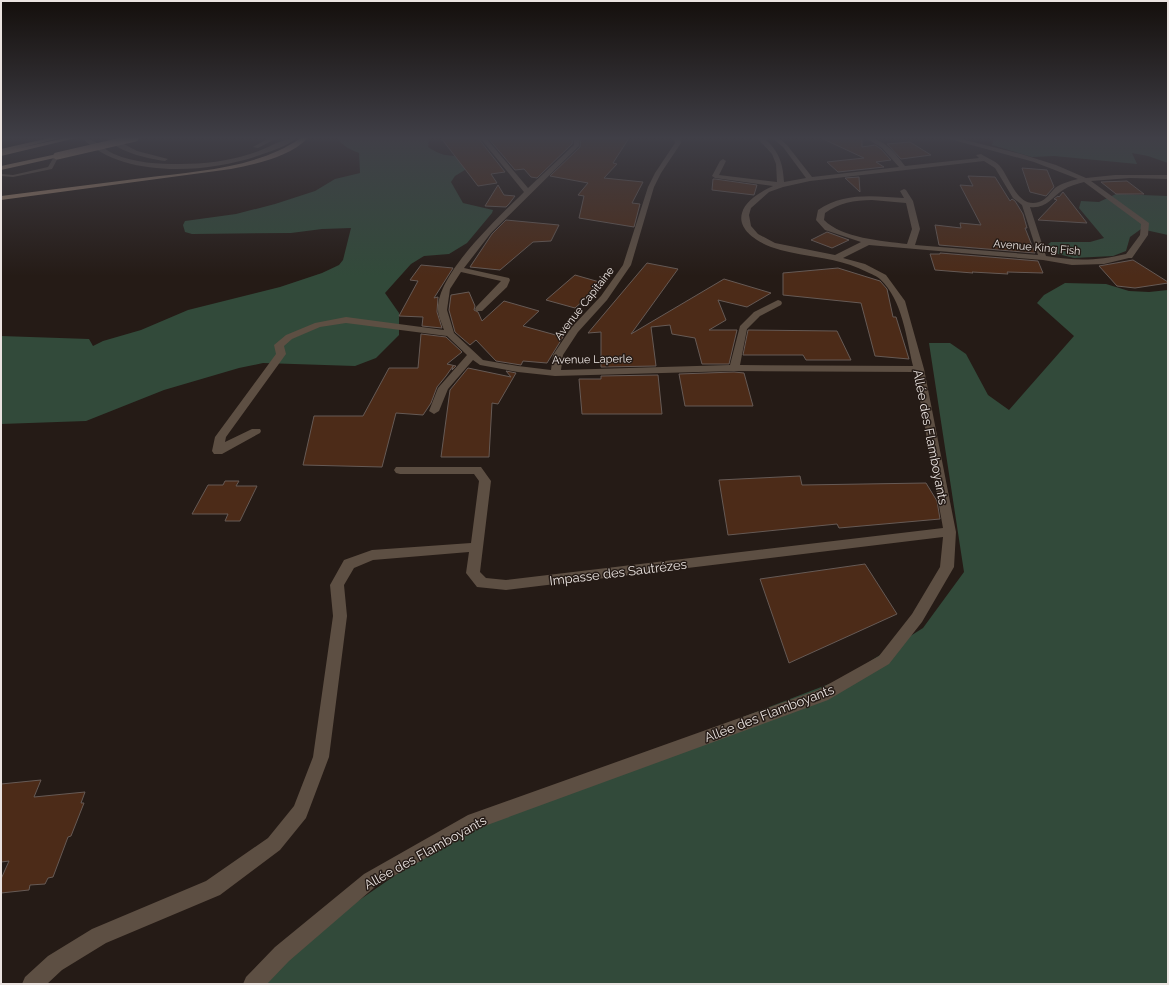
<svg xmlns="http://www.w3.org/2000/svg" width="1169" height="985" font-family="Raleway,sans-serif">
	<rect width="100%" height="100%" fill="#251b16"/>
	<g fill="#324a3a">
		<path d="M338 138H426L429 139 428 147C443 157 450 156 468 156L473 165 455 176 451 182 463 203 493 210 492 213 467 243 449 254 424 256 411 264 385 293 399 313V335L376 358 355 366 263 363 239 368 164 390 86 421 1 424V336L89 339 93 346 103 341 141 330 188 310 280 287 322 273 339 265 343 260 351 228 322 229 291 233 192 234 185 232 183 225 185 221 236 214 275 204 315 191 335 179 360 173 359 153C352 150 341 146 338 138Z"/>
		<path d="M994 138H1168V163L1148 156 1132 153 1137 164 1054 156 1032 157 992 145Z"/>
		<path d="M1116 194 1168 196V235L1141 229 1130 237 1126 251 1113 256 1074 258 1054 253 1047 245 1051 242H1090L1104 238 1079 208 1081 201 1099 202Z"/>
		<path d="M1065 283 1106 284 1129 291 1149 292 1168 290V984H261L310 934 477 819 842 679 923 628 964 572 929 343H950L966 354 988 395 1009 410 1074 336 1037 303 1044 295Z"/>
	</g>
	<g fill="#4c2b18" stroke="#665a55">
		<path d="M441 138H478L505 172 491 174 497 183 478 186Z"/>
		<path d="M488 138H573L572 144 537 178 531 177 524 169 515 170Z"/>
		<path d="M581 138H629L613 163 617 164 604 178 643 182 632 203 640 204 634 227 579 218 584 196 578 195 588 183 550 176 580 147Z"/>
		<path d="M821 138H862V147L875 145 881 149 891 160 876 162 884 167 838 172 827 162 864 158Z"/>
		<path d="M910 142 931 155 901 159 887 144Z"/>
		<path d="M1022 168 1047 170 1054 187 1046 196 1030 192Z"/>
		<path d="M968 176 995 177 1010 201 1012 199 1015 201 1023 214 1027 228H1025L1035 253 939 245 935 225 961 228 960 223 981 225 960 185 973 186Z"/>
		<path d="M859 177 860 192 845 178Z"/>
		<path d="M713 179H715L757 185 754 195 712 190Z"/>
		<path d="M1127 181 1144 194H1116L1101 182Z"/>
		<path d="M498 185 504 195 515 196 509 204 506 207 485 206Z"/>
		<path d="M1063 192 1087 223 1038 220 1057 200 1054 199 1058 196 1059 197Z"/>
		<path d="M506 220 559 225 551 241 533 242 500 270 470 267 492 234Z"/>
		<path d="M827 232 849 240 832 248 811 240Z"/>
		<path d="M940 253 1038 261 1043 273 1007 272 1008 274 972 272 973 273 935 270 930 254H940Z"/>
		<path d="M1133 260 1168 282V283L1135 288 1117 286 1099 266Z"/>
		<path d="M647 263 678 269 631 334 724 279 771 293 747 307 718 300 726 320 709 330H737L729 364H702L695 338 672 334 670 325 651 327 656 366 601 367V332L588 333Z"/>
		<path d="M421 265 453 268 434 298 438 297 437 312 442 328 422 326 423 317 399 316 418 281 410 280Z"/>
		<path d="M838 268 880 281 887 289 893 317H896L909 359 875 356 861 303 783 295V273Z"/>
		<path d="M575 275 603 283 575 308 546 300Z"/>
		<path d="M469 292 475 306 474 310 478 312 482 321 504 301 539 311 523 326 563 337 547 363 523 361 521 365 496 361 476 340 470 345 455 332 449 310 451 295Z"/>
		<path d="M748 330 837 331 851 360H806L803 355H743Z"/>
		<path d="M421 334 446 337 462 352 447 364 456 366 452 370 453 366 446 376 437 387 431 403 423 415 396 413 382 467 303 465 314 416H363L389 368H418Z"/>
		<path d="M468 368 511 377 506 371 516 373 498 404 492 403 489 457H441L450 390Z"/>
		<path d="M734 372 744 373 753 406H685L679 374Z"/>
		<path d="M658 375 662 414H582L579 379H601V376Z"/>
		<path d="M800 476 802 485 926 483 937 501 940 519 839 528 837 524 728 535 719 480Z"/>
		<path d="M225 481H239L236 486H257L240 521H225L228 514H192L208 485H223Z"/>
		<path d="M865 564 897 614 789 663 760 579Z"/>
		<path d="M41 780 34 797 85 792 81 803H84L71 836 68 837 53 877 48 878 45 884 30 885 29 890 1 893V879L9 861 1 862V784Z"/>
	</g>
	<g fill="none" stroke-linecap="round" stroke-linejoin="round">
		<path fill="#5d4f43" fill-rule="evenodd" d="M57 155 59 156 52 169 13 177 1 176V174L13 175 48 167 55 155Z"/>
		<path fill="#5d4f43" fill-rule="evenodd" d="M480 138H486L528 188 574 145V138H580L579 146 491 233 464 268 509 278 510 280 507 287 482 311H476L475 309 476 307 501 281 461 272 450 289 447 310 454 333 483 360 518 366 551 370 553 355 571 328 601 296 623 265 648 187 655 173 675 143 674 138H680L681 143 661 173 654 187 631 265 607 300 578 332 563 355 561 370 730 365 740 326 754 312 778 300 781 301 782 303 781 305 760 316 747 329 740 365 913 366C906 337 903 301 880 279 877 276 871 274 867 272 837 256 802 258 771 247 758 242 737 230 742 213 745 201 762 191 773 186L715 178 712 176 720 161 723 159 726 161 719 175 777 182 776 164 772 154 757 138H764C779 151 783 163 784 182L806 178 783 147 772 138H779L787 145 812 177 899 167 882 148 866 138C884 138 895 153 905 166L979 158 976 155 981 154C987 158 994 160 999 165 1010 177 1017 209 1039 202 1046 200 1050 193 1055 188 1062 183 1070 181 1078 179L1034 162 946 138H957L1021 154 1056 165 1086 178 1115 175H1168V179L1130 178 1091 181 1149 223 1148 235 1132 258H1129L1104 264 1072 265 1043 260 869 245 843 258 865 264 886 275 905 301 924 369 956 532 954 567 922 622 889 664 828 700 479 828 376 886 289 961 267 984H243L246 977 275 947 364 874 468 815 818 690 879 656 912 614 940 567 943 537 506 590 477 587 466 573 469 552 373 560 354 568 344 585 347 616 329 757 306 818 280 850 220 895 106 943 62 970 47 984H22L25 977 48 956 92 929 206 881 268 838 294 806 313 757 333 616 330 585 344 560 372 550 471 543 479 481 474 474H400L396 473 394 470 396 467H481L491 481 480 572 486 578 506 580 943 528 915 372 734 371 555 376 518 372 480 365 473 360 448 389 439 411 434 414 429 411 438 388 467 355 447 336 346 323 320 327 292 339 284 346 286 354 226 437 225 442 252 429H260L261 431 260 433 222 454H214L212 451 215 437 276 354 274 345 286 335 315 323 346 317 444 330C442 324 438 316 438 310 436 274 500 216 524 192ZM984 161 995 168 1013 198 1022 205 1038 255 915 245 920 229 913 201 906 190 904 189 900 191 904 198C874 196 844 192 818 210L816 220 825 230 861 242 835 255 775 243 758 234 751 226 749 215 751 208 769 192 783 187 810 181ZM1084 182 1141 224 1140 235 1126 254C1096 261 1076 261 1046 256L1030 207C1046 209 1051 198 1063 190 1069 186 1077 184 1084 182ZM872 200 906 203 912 229 907 244C882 241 842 238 824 220L825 213C839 203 854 200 872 200Z"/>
		<g fill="#5d4f43" fill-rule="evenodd">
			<path d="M82 138C95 138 103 149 114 154 134 163 159 164 180 164 204 164 228 161 250 154 265 150 282 138 296 138 288 146 274 150 263 154 212 173 124 180 82 138Z"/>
			<path d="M106 138H113L137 151 168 159 165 161C145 158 121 153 106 138Z"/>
			<path d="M269 138H277L258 148 253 147Z"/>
		</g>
		<g fill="#9c8068" fill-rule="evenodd">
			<path d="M49 138H60L1 153V149Z"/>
			<path d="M301 138H308C289 157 257 164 231 169L1 200V196C48 190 96 184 143 178 197 171 255 169 301 138Z"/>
		</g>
		<g fill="#a88a6f" fill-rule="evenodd">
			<path d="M65 138H76L1 156V152Z"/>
			<path d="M57 154 59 155V157L1 170V166Z"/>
		</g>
		<path stroke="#a88a6f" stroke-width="7" d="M57 156 135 138"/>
	</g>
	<linearGradient id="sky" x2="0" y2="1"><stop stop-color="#140f0c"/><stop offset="0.5" stop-color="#403f47"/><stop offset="1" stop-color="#403f47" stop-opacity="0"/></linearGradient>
	<rect width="1169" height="276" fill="url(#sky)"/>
	<g text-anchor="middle" stroke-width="3" stroke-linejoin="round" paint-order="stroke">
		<g font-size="11" fill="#eae3e0" stroke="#251b16">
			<text transform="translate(1037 247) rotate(5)" y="4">Avenue King Fish</text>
			<text transform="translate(584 303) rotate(-52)" y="4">Avenue Capitaine</text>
			<text transform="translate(592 359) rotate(-1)" y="4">Avenue Laperle</text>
		</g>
		<g font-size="13" fill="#eae3e0" stroke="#251b16">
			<text transform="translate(931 437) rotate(79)" y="5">Allée des Flamboyants</text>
			<text transform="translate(618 572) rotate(-7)" y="5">Impasse des Sautrézes</text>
			<text transform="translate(769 713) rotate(-21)" y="5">Allée des Flamboyants</text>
			<text transform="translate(425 852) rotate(-29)" y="5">Allée des Flamboyants</text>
		</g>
	</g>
	<rect width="1169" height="985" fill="none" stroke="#eae3e0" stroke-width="4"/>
</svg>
